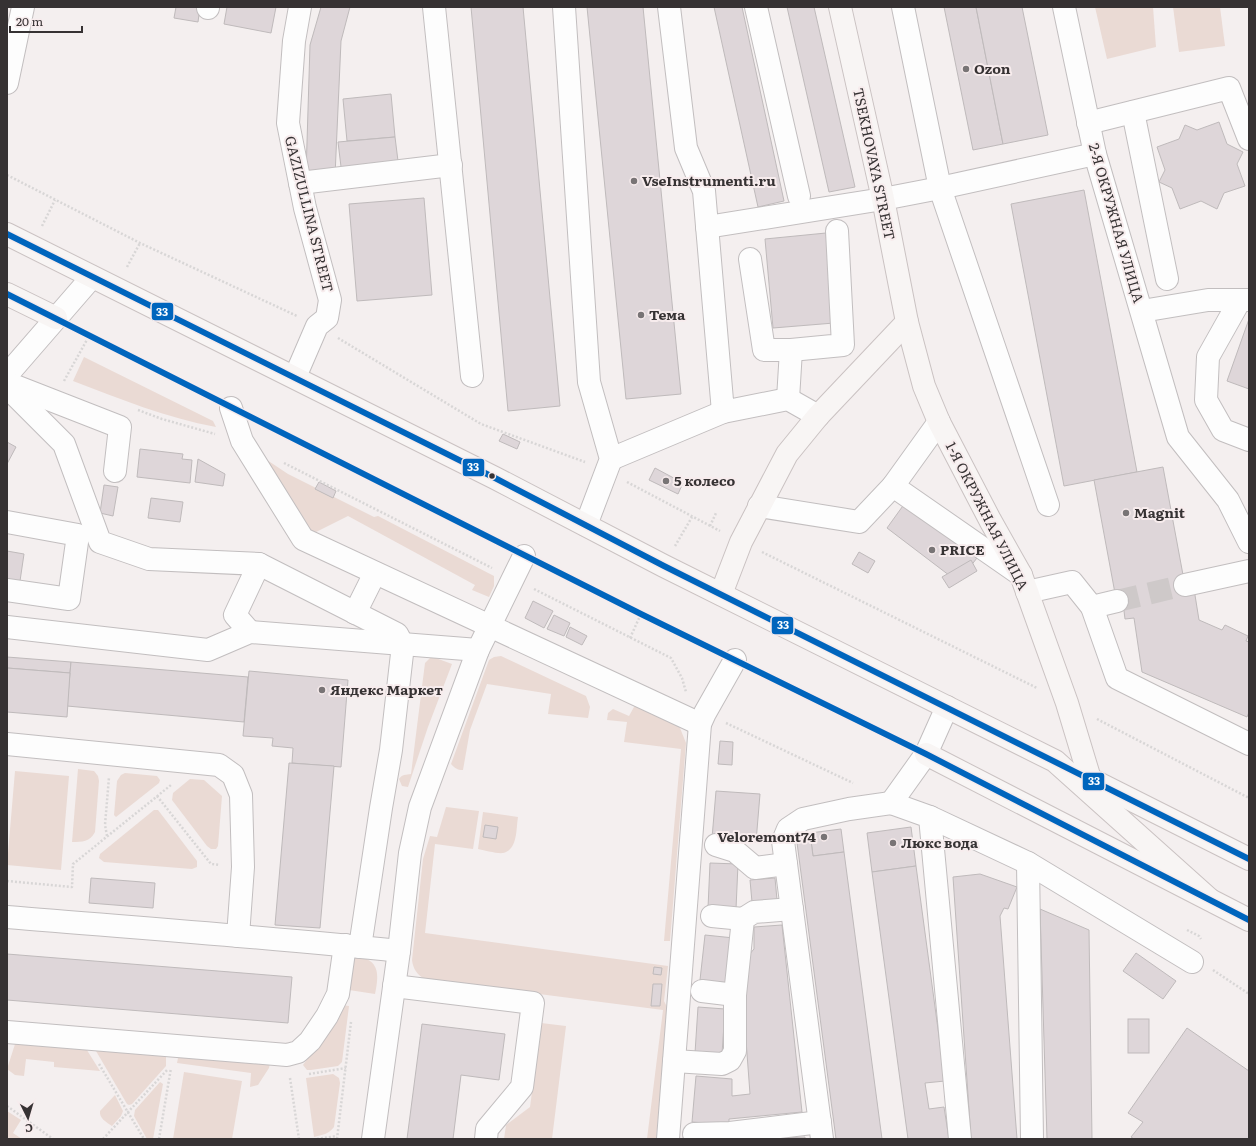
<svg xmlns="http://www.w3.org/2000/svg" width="1256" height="1146" font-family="Literata,serif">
	<rect width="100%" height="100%" fill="#f4efef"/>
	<g fill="#eadad4">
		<path d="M1095 7H1153L1156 47 1107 59Z"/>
		<path d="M1173 7H1220L1225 46 1179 52Z"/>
		<path d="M84 357 213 421 216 427C167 418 120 399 73 381Z"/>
		<path d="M267 460 288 474 374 517 378 516 494 576V586L489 597 472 590 475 585 348 516 312 534 266 464Z"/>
		<path d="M501 656 586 696 590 707 588 718 548 714 551 694 487 684 470 730 463 770C457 770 455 768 451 764L489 660 494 657Z"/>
		<path d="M433 657 452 664 428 727 408 787 402 786 399 779C402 774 406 775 411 774L425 663 430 658Z"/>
		<path d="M637 705 672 721 680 728 686 743 670 941H664L681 749 624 742 627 722 607 720 608 713 613 709 629 716 634 707Z"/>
		<path d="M78 769 94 771 98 776 99 781 95 832C90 842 82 842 72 842Z"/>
		<path d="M15 771 69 776 61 870 7 865Z"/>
		<path d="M125 773 157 776 160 780 159 783 116 817 114 815 117 781 121 775Z"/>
		<path d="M190 779 204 780 222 796 218 846 216 849H211L207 846 172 800 173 793Z"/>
		<path d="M446 807 479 811 473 849 435 844 425 933 668 966 664 1001 668 1009 656 1139H647L663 1010 424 979C417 974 413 969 412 960L423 859 430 836 437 837Z"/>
		<path d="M154 810H158L197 861V867L192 869 104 862 99 858 100 854Z"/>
		<path d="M483 812 518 817C516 828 518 850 503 853 498 854 483 850 478 849Z"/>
		<path d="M356 956C380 960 379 974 375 994L349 990 350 967Z"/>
		<path d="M342 1005 349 1006 342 1062 338 1066 311 1070H307L303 1065 330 1028Z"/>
		<path d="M541 1023 566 1026 552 1139H504L506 1125 530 1107Z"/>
		<path d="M16 1041 85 1047 100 1071 54 1067V1062L26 1059 24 1076 15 1075 7 1069Z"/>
		<path d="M98 1048 165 1054 166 1057V1066L132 1104 129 1105 127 1104 96 1051Z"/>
		<path d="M180 1056 270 1063 269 1068 258 1085 250 1087 251 1073 177 1063 178 1058Z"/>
		<path d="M184 1072 242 1081 232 1139H173Z"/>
		<path d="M333 1074 339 1078 340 1083 334 1127C329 1134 322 1135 314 1137L306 1078Z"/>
		<path d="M160 1082 163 1084 153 1139H147L134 1116 135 1110Z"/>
		<path d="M115 1095 123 1111 121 1116 112 1126C106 1122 99 1118 100 1111Z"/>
		<path d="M7 1111 21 1120 13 1133 22 1139H7Z"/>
	</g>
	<g fill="#ded6d9" stroke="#bfbabb">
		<path d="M176 7H200L198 22 174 18Z"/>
		<path d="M227 7H276L271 33 224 24Z"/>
		<path d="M321 7H350L341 41 335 176 306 175 310 45Z"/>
		<path d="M471 7H523L560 406 508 411Z"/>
		<path d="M587 7H643L681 394 626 399Z"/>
		<path d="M714 7H742L784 201 758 207Z"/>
		<path d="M787 7H814L855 187 829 192Z"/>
		<path d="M944 7H976L1003 144 973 150Z"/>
		<path d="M976 7H1022L1048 135 1003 144Z"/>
		<path d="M391 94 395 137 347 141 343 99Z"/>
		<path d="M1219 122 1227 144 1243 152 1237 164 1245 186 1224 193 1217 209 1201 201 1180 209 1172 188 1159 182 1165 170 1157 147 1179 139 1185 125 1197 130Z"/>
		<path d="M395 137 399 169 342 175 338 142Z"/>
		<path d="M1084 190 1137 472 1064 486 1011 204Z"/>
		<path d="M424 198 432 295 357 301 349 204Z"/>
		<path d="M826 233 834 323 773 328 765 239Z"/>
		<path d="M1249 319V389L1227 381Z"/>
		<path d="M503 434 520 442 517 449 499 441Z"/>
		<path d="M7 442 16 447 7 464Z"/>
		<path d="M140 449 183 454 182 459 192 460 190 483 137 477Z"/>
		<path d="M198 459 225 474 223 486 195 482Z"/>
		<path d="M1163 467 1186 591 1194 589 1199 620 1222 630 1225 625 1248 636 1246 641 1249 642V712L1247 717 1142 672 1134 618 1125 619 1123 603 1117 604 1094 480Z"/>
		<path d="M655 468 683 483 678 494 649 480Z"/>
		<path d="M319 482 336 491 333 498 315 489Z"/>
		<path d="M104 485 118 487 113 516 100 513Z"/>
		<path d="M151 498 183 502 180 522 148 518Z"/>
		<path d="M905 503 977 558 958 582 887 528Z"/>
		<path d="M7 551 24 554 20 581 7 579Z"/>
		<path d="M859 552 875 561 868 573 852 564Z"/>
		<path d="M971 560 977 571 949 588 942 577Z"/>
		<path d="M533 601 553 611 544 628 525 618Z"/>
		<path d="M554 615 570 623 564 636 547 629Z"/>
		<path d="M570 627 587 636 582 645 566 637Z"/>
		<path d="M7 657 71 662 70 673 7 668Z"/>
		<path d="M71 662 248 677 244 722 67 706Z"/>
		<path d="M7 668 70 673 67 717 7 712Z"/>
		<path d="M249 671 348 680 341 767 292 763 293 748 272 746 273 738 243 736Z"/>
		<path d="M720 741 733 742 732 765 718 764Z"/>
		<path d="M289 763 334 766 320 928 275 925Z"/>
		<path d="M716 791 760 794 756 842 712 838Z"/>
		<path d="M485 825 498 827 496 839 483 837Z"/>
		<path d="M911 827 916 866 872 872 867 833Z"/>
		<path d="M841 829 844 852 813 856 810 833Z"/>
		<path d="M810 833 813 856 844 852 882 1139H836L796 835Z"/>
		<path d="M710 863 738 864 736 909 708 908Z"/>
		<path d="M916 866 945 1081 925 1083 929 1109 944 1107 949 1139H908L872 872Z"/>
		<path d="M980 874 1017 887 1008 909 1004 908 1000 916 1017 1139H971L953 877Z"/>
		<path d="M91 878 155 883 153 908 89 903Z"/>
		<path d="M775 878 777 900 752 902 750 880Z"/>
		<path d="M1040 909 1089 930 1092 1139H1047Z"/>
		<path d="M782 925 802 1112 729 1119V1125L692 1122 696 1076 732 1079V1096L750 1094 744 1013 748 956 754 949V927Z"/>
		<path d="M705 935 734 938 729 983 700 980Z"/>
		<path d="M1136 953 1176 981 1163 999 1123 971Z"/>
		<path d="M7 954 292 977 288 1023 7 1000Z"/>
		<path d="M654 967 662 968 661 975 653 974Z"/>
		<path d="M653 984H662L660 1006H651Z"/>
		<path d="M698 1007 725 1009 722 1054 695 1053Z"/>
		<rect x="1128" y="1019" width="21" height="34"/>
		<path d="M422 1024 505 1034 499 1080 461 1075 453 1139H407Z"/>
		<path d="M1187 1028 1249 1071V1139H1134L1131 1137 1143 1122 1128 1113Z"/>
		<path d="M805 1137V1139H760Z"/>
	</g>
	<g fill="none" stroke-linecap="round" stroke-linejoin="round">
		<path stroke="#cec9c9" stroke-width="22" stroke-dasharray="22 11" stroke-linecap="butt" d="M1117 601 1185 585"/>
		<g stroke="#c2bebf" stroke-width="24">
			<g id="minor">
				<path d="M434 7 472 376"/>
				<path d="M564 7 589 382 611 459 586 525"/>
				<path d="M669 7 686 148 704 191 723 412 788 399 818 416"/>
				<path d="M756 7 799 196"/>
				<path d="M903 7 940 188 1048 505"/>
				<path d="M1064 7 1095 154 1178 437 1228 500 1249 542"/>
				<path d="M208 8V7"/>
				<path d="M7 83 23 7"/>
				<path d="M1133 112 1167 279"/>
				<path d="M1088 123 1229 88 1249 139"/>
				<path d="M300 183 451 165"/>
				<path d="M707 227 883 199 940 188 1095 154"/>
				<path d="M750 259 764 350H791L843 345 837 231"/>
				<path d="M1240 300 1208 357 1206 400 1223 430 1249 440"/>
				<path d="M1142 311 1208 300H1249"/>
				<path d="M7 375 92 277"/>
				<path d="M295 377 317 326 327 318 330 300 305 208 288 123 294 41 300 7"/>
				<path d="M10 384 120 427 115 471"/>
				<path d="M7 387 64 444 100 542 149 559 259 564 397 634 403 645 391 750 381 808 360 947"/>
				<path d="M788 399 791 350"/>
				<path d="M231 408 242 441 303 539 700 724"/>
				<path d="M611 459 723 412"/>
				<path d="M893 486 1021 575"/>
				<path d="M759 506 859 522 893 486 939 422"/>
				<path d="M7 522 78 535 69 599 7 590"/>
				<path d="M1185 585 1249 571"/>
				<path d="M1027 592 1072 582 1092 607 1117 678 1249 744"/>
				<path d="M1092 607 1117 601"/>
				<path d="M355 613 375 573"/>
				<path d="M7 627 208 650 250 632 478 650"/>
				<path d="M250 632 235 615 259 564"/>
				<path d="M947 707 926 754 891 803 930 817 960 1139"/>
				<path d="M7 744 219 765 233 775 241 795 243 867 238 936"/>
				<path d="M930 817 1028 863 1192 962"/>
				<path d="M716 845 735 851 755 868 786 864"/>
				<path d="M1028 863 1032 1139"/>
				<path d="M712 916 743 919"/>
				<path d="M7 917C138 928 269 937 399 951"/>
				<path d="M394 986 533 1003 522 1087 487 1129 486 1139"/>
				<path d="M702 991 735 995"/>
				<path d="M7 1032 287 1055 298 1052 310 1041 327 1016 338 994 345 945"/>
				<path d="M674 1061 722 1064 730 1060 735 1051V995L743 919 754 912 792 909"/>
				<path d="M694 1134 730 1133 820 1122"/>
				<path d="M373 1139 399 951 410 853 420 807 478 650 524 556"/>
				<path d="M668 1139 700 724 705 713 735 660"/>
				<path d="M822 1139 783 841 788 829 803 819 849 809 891 803"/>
			</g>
		</g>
		<g stroke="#cac2c2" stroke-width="24">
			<g id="major">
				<path d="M840 7 883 199 907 322 924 386 939 422 990 520 1021 575 1067 703 1090 779 1249 859"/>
				<path d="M7 234 495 478 664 566 1055 761 1209 899"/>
				<path d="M7 294 56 318"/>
				<path d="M721 594 741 542 787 454 818 416 907 322"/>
				<path d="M926 754 1249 920"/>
			</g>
		</g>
		<g stroke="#d8d6d6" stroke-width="2.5" stroke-dasharray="2 2" stroke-linecap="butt">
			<path d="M7 175 140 243 297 316"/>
			<path d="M42 226 55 200"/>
			<path d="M127 267 140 243"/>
			<path d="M338 338 481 424 585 462"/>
			<path d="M64 381 89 336"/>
			<path d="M138 410 162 419 215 434"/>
			<path d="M284 463 492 568"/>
			<path d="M627 482 720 531"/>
			<path d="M710 526 716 513"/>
			<path d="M675 546 692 517"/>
			<path d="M762 552 1037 688"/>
			<path d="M534 589 671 658 682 678 686 692"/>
			<path d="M630 638 641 614"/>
			<path d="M1097 719 1249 798"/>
			<path d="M726 723 853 783"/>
			<path d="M157 796 211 864 220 865"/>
			<path d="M107 836 105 825 109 777"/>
			<path d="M7 881 72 887 73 864 171 785"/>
			<path d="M1187 930 1199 936 1201 939"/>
			<path d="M1213 970 1249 994"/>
			<path d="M99 1064 144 1139"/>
			<path d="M309 1074 346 1068"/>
			<path d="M290 1078 299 1139"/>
			<path d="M7 1106 53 1139"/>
			<path d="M103 1139 168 1069"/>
			<path d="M159 1139 171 1068"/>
			<path d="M317 1139 337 1136"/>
			<path d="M337 1139 351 1022"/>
		</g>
		<use href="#minor" stroke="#fdfdfd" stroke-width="22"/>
		<use href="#major" stroke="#f8f5f4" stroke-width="22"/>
		<g stroke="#f7eced" stroke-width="9">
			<g id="bus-1">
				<path d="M7 234 495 478 664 566 1249 859"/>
				<path d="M7 294 641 614 926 754 1249 920"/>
			</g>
		</g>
		<use href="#bus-1" stroke="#0065bd" stroke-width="6"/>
	</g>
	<g fill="#787475" stroke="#f7eced" stroke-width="1.5">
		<circle cx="966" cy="69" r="4"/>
		<circle cx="634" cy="181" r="4"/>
		<circle cx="641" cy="315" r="4"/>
		<circle cx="666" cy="481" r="4"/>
		<circle cx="1126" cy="513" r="4"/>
		<circle cx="932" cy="550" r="4"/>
		<circle cx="322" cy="690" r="4"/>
		<circle cx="824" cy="837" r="4"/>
		<circle cx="893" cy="843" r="4"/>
	</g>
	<circle fill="#363233" stroke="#f7eced" stroke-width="1.5" cx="492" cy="476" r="3.5"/>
	<g text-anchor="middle" stroke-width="4" stroke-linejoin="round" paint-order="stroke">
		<g font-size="14" font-weight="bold" fill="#363233" stroke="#f7eced" text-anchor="start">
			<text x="974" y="74">Ozon</text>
			<text x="642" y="186">VseInstrumenti.ru</text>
			<text x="649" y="320">Тема</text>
			<text x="674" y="486">5 колесо</text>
			<text x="1134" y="518">Magnit</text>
			<text x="940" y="555">PRICE</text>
			<text x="330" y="695">Яндекс Маркет</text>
			<text x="816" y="842" text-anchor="end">Veloremont74</text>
			<text x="901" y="848">Люкс вода</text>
		</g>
		<g font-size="14" fill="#363233" stroke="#f7eced">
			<text transform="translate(874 164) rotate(78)" y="5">TSEKHOVAYA STREET</text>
			<text transform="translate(309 214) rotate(76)" y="5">GAZIZULLINA STREET</text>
			<text transform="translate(1116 223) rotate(74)" y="5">2-Я ОКРУЖНАЯ УЛИЦА</text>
			<text transform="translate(987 516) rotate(63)" y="5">1-Я ОКРУЖНАЯ УЛИЦА</text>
		</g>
	</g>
	<g stroke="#f7eced" stroke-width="1.5">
		<rect x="151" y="302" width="23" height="19" rx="4" fill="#0065bd"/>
		<rect x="462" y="458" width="23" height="19" rx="4" fill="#0065bd"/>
		<rect x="771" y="616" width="23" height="19" rx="4" fill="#0065bd"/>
		<rect x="1082" y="772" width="23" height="19" rx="4" fill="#0065bd"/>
	</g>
	<g font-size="11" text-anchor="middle" font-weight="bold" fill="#fff">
		<text x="162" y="316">33</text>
		<text x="473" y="471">33</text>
		<text x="783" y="629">33</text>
		<text x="1094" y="785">33</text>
	</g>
	<rect width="1256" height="1146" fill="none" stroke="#363233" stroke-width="16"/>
	<g transform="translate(28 1118) rotate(175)" stroke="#f7eced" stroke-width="3" paint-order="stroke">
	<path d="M0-3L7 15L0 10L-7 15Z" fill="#363233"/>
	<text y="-6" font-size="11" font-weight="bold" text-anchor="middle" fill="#363233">С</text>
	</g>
	<path d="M10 26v6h72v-6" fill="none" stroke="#363233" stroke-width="2"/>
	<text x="16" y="26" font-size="12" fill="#363233" stroke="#f7eced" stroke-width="3" paint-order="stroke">20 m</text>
</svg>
